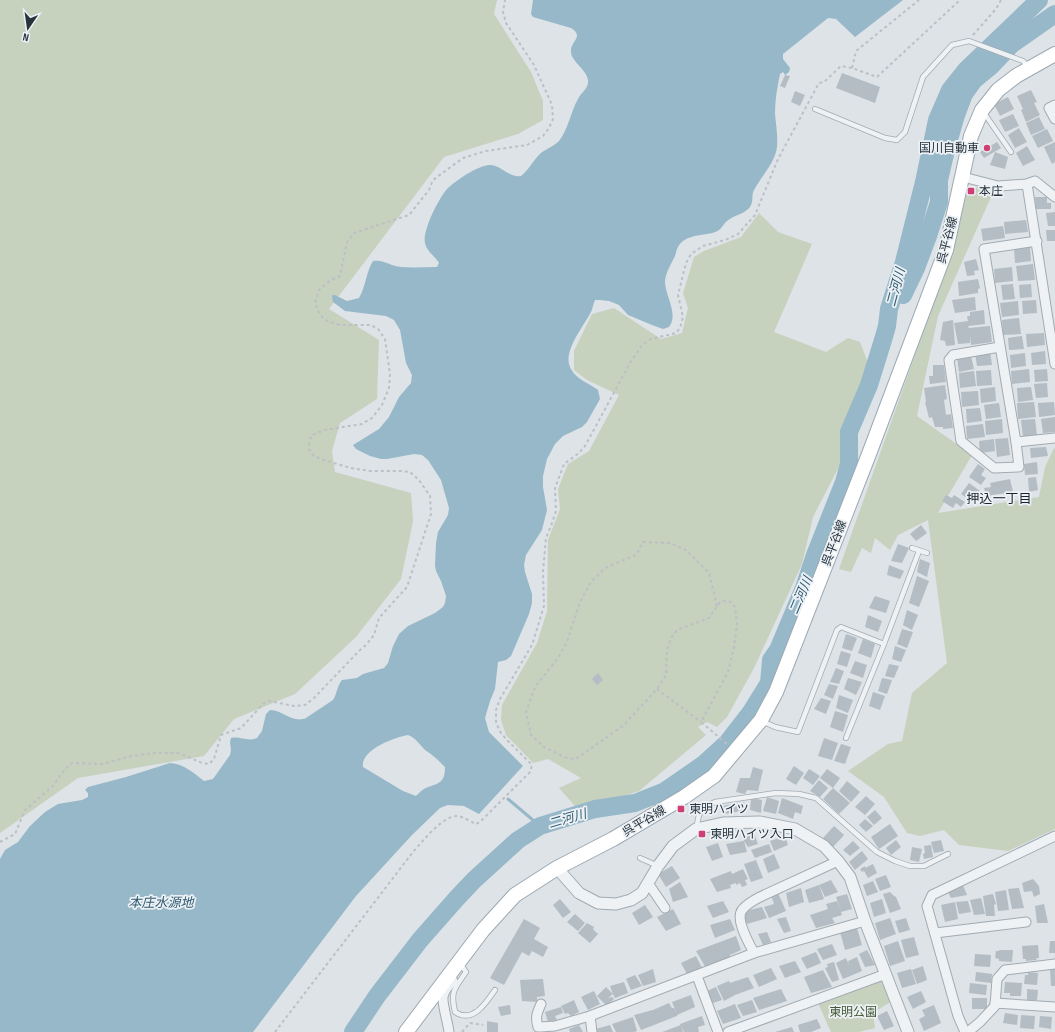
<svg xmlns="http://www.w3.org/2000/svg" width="1055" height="1032" font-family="'Sofia Sans Condensed','Noto Sans JP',sans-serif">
	<rect width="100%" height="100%" fill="#dde3e7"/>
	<g fill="#c6d1be">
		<path d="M0 0H497L494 14 531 72 543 101V120L518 134 444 157 329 309 379 340 377 399 340 423 332 451 335 472 411 493 413 521 401 579 356 637 295 694 234 719 204 756 78 778 0 833Z"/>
		<path d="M977 187 991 197 938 316 917 416 972 455 938 513 1039 497 1045 467 1054 448 1055 449V829L1008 851 959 845 944 830 920 836 907 833 884 797 848 771 888 744 902 741 912 693 947 663 928 520 898 535 890 550 875 538 871 553 862 548 851 572 839 569 953 248 967 192Z"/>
		<path d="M759 213 778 232 812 244 774 332 826 352 848 338 860 342 870 368 842 433 844 457 813 517 802 564 754 668 727 717 717 727 707 722 698 727 706 735 639 791 605 802 585 807 575 806 559 788 581 778 548 759 533 763 506 735 501 720 502 705 537 643 547 611 548 540 560 509 558 489 568 464 589 451 619 395 587 380 574 370V351L592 314 614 308 661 339 682 333 688 308 683 293 694 257 704 251 741 237Z"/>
		<path d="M882 981 890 1002 873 1013 875 1028 859 1032H831L818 1003Z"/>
	</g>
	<path fill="#97b8c8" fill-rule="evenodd" d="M533 0H903L855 37 836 19 828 18 783 54V59L790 68 789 72 785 75 783 72 780 74C777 88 775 100 775 114 776 125 778 136 777 147 775 163 762 175 754 190 751 195 754 201 750 207 745 214 734 215 727 221 724 223 722 228 719 230 709 237 686 232 678 247 676 250 676 255 674 258 670 266 666 272 665 281 665 296 679 314 669 327L663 329 652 325 628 315 619 305 609 301 600 300H595C593 304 593 308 591 312 584 326 561 353 571 369 576 379 590 384 598 390L600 399 587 422 582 427 563 436 555 444 547 459 543 476V487L547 510 542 530 526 555 524 565 525 572 532 594V603L529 614 511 656 506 660 498 662 495 689 490 701 485 718 489 732 523 766 479 814 464 806 448 805 440 808 412 835 356 896 253 1032H0V859L5 850 18 842 30 826 45 812 58 804 82 800 88 797V793L85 790 88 787 126 777 170 763C184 764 194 773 204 781L213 779 230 755 231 750 230 742 231 738C240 736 248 742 257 738L262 731 266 714 270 710C281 709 293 724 306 718L333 700C337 694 337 686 342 680L357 678 363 674 384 668 388 663 393 646 399 634 408 626 435 613 443 607 445 603 446 596 441 581 436 571 435 565 436 543 438 532 448 515 449 508 441 480 428 460 422 455 414 454 387 459H381L370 456 356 449 353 445 379 429 389 417 399 397 411 383 412 375 406 363 400 330 394 320 386 316 345 311 333 302 332 296 333 295H335L347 301 359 298C366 286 366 272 373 261 382 259 391 266 401 267 413 268 425 267 437 267L439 263C435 256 427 252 425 243 422 231 439 198 447 189 455 181 478 165 490 165 501 165 509 178 521 176 529 170 533 160 541 153 546 149 554 146 559 141 568 130 571 111 578 99 581 92 589 89 588 80 587 70 571 61 571 52 570 41 585 37 571 28L533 17 531 14ZM408 735C416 738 419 744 425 750 433 755 438 760 445 767 445 783 439 783 426 788 423 789 419 793 416 796L403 791 363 767C360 750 395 737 408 735Z"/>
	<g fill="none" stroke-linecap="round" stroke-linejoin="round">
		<path stroke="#97b8c8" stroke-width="3" d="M508 799 540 826"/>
		<g stroke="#97b8c8" stroke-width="18">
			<path d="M903 295 916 268 928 236 939 202V180L946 150 956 115 964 94 974 80 991 66 1012 44 1055 14"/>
			<path d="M353 1032 377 996 420 940 457 898 474 880 518 840 540 826 595 809 635 803 665 791 704 764 727 743 751 712 769 683 771 660 778 650 804 588 815 555 844 482 849 464V432L869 385 883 340 887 326 889 309 904 262 924 182 937 120 950 90 966 70 1039 0"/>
		</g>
	</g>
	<g fill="#b4bdc4">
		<path d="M842 73 880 87 875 103 836 88Z"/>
		<path d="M785 75 790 76 785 88 780 86Z"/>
		<path d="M1031 90 1037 102 1034 103 1040 115 1026 122 1021 110 1023 109 1017 96Z"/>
		<path d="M795 91 805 95 800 106 791 102Z"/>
		<path d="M1008 97 1014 109 1000 116 994 104Z"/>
		<path d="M1013 114 1019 126 1005 132 999 120Z"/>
		<path d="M1039 117 1045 129 1031 135 1026 123Z"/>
		<path d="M1019 128 1027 142 1015 148 1008 135Z"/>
		<path d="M1047 129 1053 141 1038 148 1032 136Z"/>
		<path d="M997 142 1001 148 984 158 980 152Z"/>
		<path d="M1055 142V162L1052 164 1044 147Z"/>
		<path d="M1027 146 1035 160 1023 166 1016 153Z"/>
		<path d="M995 152 1008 157 1005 169 990 165Z"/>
		<path d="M1035 197H1047V203H1051V209H1036Z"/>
		<path d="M1055 212V226H1048L1046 213Z"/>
		<path d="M1026 220 1028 232 1005 234 1004 222Z"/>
		<path d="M1003 226 1005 238 983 241 981 229Z"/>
		<path d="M1046 230H1055V241H1047Z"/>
		<path d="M1030 247 1031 261 1015 263 1014 248Z"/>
		<path d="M976 259 979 270 974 271 975 275 967 276 964 262Z"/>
		<path d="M1033 264 1035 280 1018 281 1016 266Z"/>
		<path d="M1012 267 1013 281 995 283 994 269Z"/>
		<path d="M978 279 980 288 978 289V293L959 296 958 282Z"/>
		<path d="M1013 284 1015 299 1003 300 1001 285Z"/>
		<path d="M1031 284 1032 297 1020 298 1019 285Z"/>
		<path d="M975 297 976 310 955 313 952 300Z"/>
		<path d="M1036 300 1037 313 1023 314 1022 301Z"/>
		<path d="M1018 301 1019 315 1002 317 1000 303Z"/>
		<path d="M984 310 985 324 968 326 969 328 990 326 992 342 971 345 970 336V343L958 344 954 323 968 321 967 316H970V312Z"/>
		<path d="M1019 318 1021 334 1003 335 1002 320Z"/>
		<path d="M953 320 955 345 946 346 945 341 940 340 943 322Z"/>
		<path d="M1044 333 1045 345 1027 347 1026 334Z"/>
		<path d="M1022 336 1024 349 1009 350 1008 338Z"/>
		<path d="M990 351 992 365 977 366 975 353Z"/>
		<path d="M1045 351 1046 364 1032 365 1031 353Z"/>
		<path d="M1025 353 1026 366 1011 368 1010 355Z"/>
		<path d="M971 356 974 369 959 372 957 358Z"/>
		<path d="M933 365H944L946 382 930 384 929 376H933Z"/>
		<path d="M1029 369 1030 382 1012 384 1011 371Z"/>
		<path d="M1047 369 1048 381 1035 382 1034 370Z"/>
		<path d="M991 370 992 385 977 386 976 371Z"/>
		<path d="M974 371 976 386 960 388 959 373Z"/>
		<path d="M1047 383 1048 397 1036 398 1034 384Z"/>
		<path d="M945 385 947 399 944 400 946 415 951 414 953 428 943 429V427H935L932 417 929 418 925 402H926L924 388Z"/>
		<path d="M995 387 996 401 981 403 980 389Z"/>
		<path d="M1031 387 1033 400 1018 402 1017 388Z"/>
		<path d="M978 391 979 405 962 407 961 392Z"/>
		<path d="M1034 402 1036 417 1018 419 1017 403Z"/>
		<path d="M1054 402 1055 415 1039 417 1038 403Z"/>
		<path d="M999 403 1001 417 986 419 984 405Z"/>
		<path d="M980 408 982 421 967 423 966 409Z"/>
		<path d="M1055 417V432L1043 433 1041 419Z"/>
		<path d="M1002 419 1003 433 986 435 985 421Z"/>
		<path d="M1035 419 1037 435 1023 437 1021 420Z"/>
		<path d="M983 424 985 437 967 439 966 426Z"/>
		<path d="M1008 438 1010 455 997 457 995 439Z"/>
		<path d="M994 439 995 451 980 453 979 441Z"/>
		<path d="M1046 447 1048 456 1031 458 1030 448Z"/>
		<path d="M1037 462 1038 474 1025 475 1024 464Z"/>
		<path d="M978 464 985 469 981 475 986 478 981 485 969 477Z"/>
		<path d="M1036 477 1038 490 1029 492 1028 478Z"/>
		<path d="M1010 479 1013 492 986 496 984 488 991 487 990 483Z"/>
		<path d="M969 483 980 491 973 502 961 494Z"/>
		<path d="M946 495 952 498 954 495 965 502 961 507 956 503 953 508 942 501Z"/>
		<path d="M921 525 927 533 916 541 910 534Z"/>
		<path d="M898 544 909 548 902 563 891 561Z"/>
		<path d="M920 559 930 563 927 577 917 572Z"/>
		<path d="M889 565 904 571 900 579 887 575Z"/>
		<path d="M917 576 929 581 919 607 909 603Z"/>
		<path d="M875 596 890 601 886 613 869 608Z"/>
		<path d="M907 610 918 615 912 630 903 625Z"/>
		<path d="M868 615 882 621 878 632 865 627Z"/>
		<path d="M902 629 913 632 907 648 897 644Z"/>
		<path d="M846 634 857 638 852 651 842 648Z"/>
		<path d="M863 639 875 644 871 658 858 653Z"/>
		<path d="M895 646 906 650 901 662 892 659Z"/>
		<path d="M841 651 851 654 847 667 837 664Z"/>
		<path d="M855 661 867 665 863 678 850 673Z"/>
		<path d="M889 664 899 666 894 678 885 676Z"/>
		<path d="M836 668 844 671 839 684 830 682Z"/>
		<path d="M598 673 603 680 597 685 592 679Z"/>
		<path d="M848 678 862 682 856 695 844 689Z"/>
		<path d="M882 678 892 680 887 694 878 691Z"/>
		<path d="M829 684 838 686 833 699 824 695Z"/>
		<path d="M873 692 885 696 880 710 869 706Z"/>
		<path d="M839 695 853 700 848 713 836 708Z"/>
		<path d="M821 698 831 701 826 714 814 709Z"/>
		<path d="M835 711 848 715 843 732 830 727Z"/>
		<path d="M824 738 838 743 832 760 818 756Z"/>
		<path d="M841 744 851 747 845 764 834 761Z"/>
		<path d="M794 766 804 773 796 785 786 779Z"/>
		<path d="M753 767 763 770 758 791 747 790 745 794 736 792 740 778H750Z"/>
		<path d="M809 769 820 776 813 785 803 778Z"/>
		<path d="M827 769 840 778 833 788 820 778Z"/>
		<path d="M819 780 828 788 820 797 810 791Z"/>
		<path d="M847 781 860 792 851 802 839 791Z"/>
		<path d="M833 788 850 803 839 814 823 799Z"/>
		<path d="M866 796 875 804 865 815 855 807Z"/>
		<path d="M767 797 779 801 776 814 763 811Z"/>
		<path d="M751 798 762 800 761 813 750 810Z"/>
		<path d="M782 798 803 806 801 814 795 812 793 819 778 813Z"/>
		<path d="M744 802 746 810 725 814 722 806Z"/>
		<path d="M875 810 882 818 874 825 867 817Z"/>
		<path d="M865 819 873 826 866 832 859 825Z"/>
		<path d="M890 824 898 836 879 849 871 837Z"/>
		<path d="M834 826 844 835 833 847 823 838Z"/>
		<path d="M754 833 758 844 748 847 744 841 747 852 730 855 726 844 744 841 742 837Z"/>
		<path d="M785 836 788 845 774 851 770 841Z"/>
		<path d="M896 840 901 847 891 855 886 848Z"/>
		<path d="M941 840 944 851 934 853 931 842Z"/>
		<path d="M853 841 860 848 850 856 843 850Z"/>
		<path d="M718 843 723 857 712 861 706 847Z"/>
		<path d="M769 844 772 852 755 858 751 850Z"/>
		<path d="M931 845 933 857 924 859 923 854 925 853 924 846Z"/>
		<path d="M912 847 922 849 919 862 910 860Z"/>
		<path d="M862 851 868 859 855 870 849 862Z"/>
		<path d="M774 854 780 868 768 873 763 859Z"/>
		<path d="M756 860 763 878 751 882 744 864Z"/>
		<path d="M873 864 877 873 868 878 864 871 862 872 860 869 865 866V868Z"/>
		<path d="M672 866 680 878 666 887 658 874Z"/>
		<path d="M743 869 748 879 745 880 747 885 742 887 740 883 736 885V883L730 885 731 888 717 892 710 879 731 871 732 874Z"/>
		<path d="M886 875 891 887 880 891 875 879Z"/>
		<path d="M1033 879 1039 886 1040 894 1034 897 1032 891 1024 892 1022 883Z"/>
		<path d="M831 880 838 892 825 897 819 885Z"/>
		<path d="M873 881 878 892 867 896 863 885Z"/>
		<path d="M680 882 688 897 673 902 669 889Z"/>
		<path d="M962 883 967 895 951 898 947 890Z"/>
		<path d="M819 885 824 899 809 903 805 890Z"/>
		<path d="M801 888 804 902 789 907 786 893Z"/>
		<path d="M1019 888 1024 908 1012 909 1008 889Z"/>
		<path d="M1006 890 1009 910 998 911 995 892Z"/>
		<path d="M890 892 894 896 896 897 901 909 890 913 883 894Z"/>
		<path d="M778 893 786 911 769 918 764 907 774 904 771 895Z"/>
		<path d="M847 894 852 909 841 912 842 915 832 918 835 923 816 928 810 915 828 909 826 904 837 901 841 910 836 897Z"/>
		<path d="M993 894 996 904 994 905 995 916H986L983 896Z"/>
		<path d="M981 898 985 914 974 915 970 900Z"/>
		<path d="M560 899 571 912 563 918 553 905Z"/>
		<path d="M882 899 886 913 874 917 870 903Z"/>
		<path d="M723 901 729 912 713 918 707 906Z"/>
		<path d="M968 901 971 912 959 914 956 902Z"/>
		<path d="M955 902 958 919 945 922 941 905Z"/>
		<path d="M1044 904 1048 923H1037L1035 906Z"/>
		<path d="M645 905 653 917 639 925 632 913Z"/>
		<path d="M762 907 767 918 747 924 741 912Z"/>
		<path d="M673 909 681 924 666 931 657 917Z"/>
		<path d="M575 914 585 923 578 931 567 922Z"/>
		<path d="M786 917 791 931 784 933 777 919Z"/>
		<path d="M890 918 896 934 880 940 875 923Z"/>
		<path d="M906 918 910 930 899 933 895 921Z"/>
		<path d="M524 919 540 928 534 939 548 947 543 957 532 951 529 956 522 952 504 985 490 978Z"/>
		<path d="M730 919 735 930 715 938 710 925Z"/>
		<path d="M587 923 594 927 593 929 598 934 590 943 578 933Z"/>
		<path d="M857 928 862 945 845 950 840 932Z"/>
		<path d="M767 932 771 942 763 945 758 934Z"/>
		<path d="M736 936 741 950 730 955V957L706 968 696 951Z"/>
		<path d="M914 937 919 955 906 958 901 940Z"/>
		<path d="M898 941 905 961 890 966 884 946Z"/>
		<path d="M1050 941H1055V953H1049Z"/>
		<path d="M832 944 837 955 823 960 817 949Z"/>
		<path d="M1038 945 1039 958H1036L1037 960 1026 961V959H1023L1022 946Z"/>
		<path d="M867 950 875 965 865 967 859 954Z"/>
		<path d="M999 950H1013L1012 962 999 961V959L995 958 996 951H999Z"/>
		<path d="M816 952 821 963 807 969 801 958Z"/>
		<path d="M975 954 991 955 990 967 974 966Z"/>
		<path d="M696 956 702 968 687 974 681 963Z"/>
		<path d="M857 957 862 971 843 979 836 963 846 958 849 965 848 961Z"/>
		<path d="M795 961 801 972 785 978 779 966Z"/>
		<path d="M834 962 839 980 832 982 825 968 828 967 827 964Z"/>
		<path d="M923 966 927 980 917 984 912 970Z"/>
		<path d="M771 968 777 979 759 987 753 975Z"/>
		<path d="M653 969 656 982 643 986 638 975Z"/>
		<path d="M911 969 916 984 902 988 897 973Z"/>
		<path d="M1050 969H1055V986H1051Z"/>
		<path d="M823 970 832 987 811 993 804 977Z"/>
		<path d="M976 972 992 974 991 983 975 981Z"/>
		<path d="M1028 972 1038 973 1037 985 1024 984 1025 975H1028Z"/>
		<path d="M635 975 642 986 631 990 626 979Z"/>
		<path d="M748 977 754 988 735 995 724 1001 717 986 729 981 730 983Z"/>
		<path d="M543 979 545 996 537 997V1002L522 1001 520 980Z"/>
		<path d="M624 982 628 993 615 998 613 994 608 998 612 997 614 999 607 1006 597 996 606 987 613 994 610 986Z"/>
		<path d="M1005 982 1022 983 1021 996H1010V993H1004Z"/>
		<path d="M970 983 987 985 986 995 969 993Z"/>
		<path d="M716 987 722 1000 713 1003 707 991Z"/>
		<path d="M781 989 787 1001 759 1010 753 998Z"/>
		<path d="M1027 989 1038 990 1037 1000H1027Z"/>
		<path d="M594 991 600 1004 588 1010 581 997Z"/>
		<path d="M921 991 926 1002 913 1009 907 997Z"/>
		<path d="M691 995 695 1007 677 1015V1016L641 1030 634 1015 653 1010 669 1003 672 1008H674L676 1012 672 1002Z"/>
		<rect x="972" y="998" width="15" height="11"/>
		<path d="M574 1000 579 1012 571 1016 568 1013 565 1014 561 1006Z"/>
		<path d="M752 1000 757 1012 743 1016 737 1005Z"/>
		<path d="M735 1004 741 1018 723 1024 717 1011Z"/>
		<path d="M510 1005 511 1014 501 1016 498 1007Z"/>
		<path d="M934 1005 941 1023 924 1031 919 1019 925 1016 922 1010Z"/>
		<path d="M561 1007 563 1013 555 1016 557 1020 548 1022 545 1012Z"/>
		<path d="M887 1011 894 1026 884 1030 877 1016Z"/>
		<path d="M1005 1013 1018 1015 1017 1025 1003 1023Z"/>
		<path d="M1021 1015 1035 1016 1034 1029 1020 1028Z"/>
		<path d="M702 1016 705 1025 698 1027 699 1032H684L680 1024Z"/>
		<path d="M1040 1016 1052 1017 1051 1029 1039 1027Z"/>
		<path d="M633 1017 637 1031 634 1032H616L612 1024Z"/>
		<path d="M817 1019 821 1028 811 1032H800L798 1025Z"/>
		<path d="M487 1021 498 1023V1032H487Z"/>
		<path d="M579 1025 583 1032H570L569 1029Z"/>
		<path d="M610 1025 613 1032H597L596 1029Z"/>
		<path d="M681 1025 683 1032H662Z"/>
		<path d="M792 1027 794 1032H775Z"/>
	</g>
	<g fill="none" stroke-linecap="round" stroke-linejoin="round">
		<g stroke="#a2abb1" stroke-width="6">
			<g id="service">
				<path d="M815 109 885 138 897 140 905 132 923 77 952 45 969 41 1023 61 1029 67"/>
				<path d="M984 113 1011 152"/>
				<path d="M912 548 927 553"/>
				<path d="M762 721 775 727 798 732 837 630 841 627 884 644"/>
				<path d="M846 738 884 644 919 551"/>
				<path d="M696 829 699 815 703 808 715 802 776 793 799 794 816 798 877 852 895 861 910 866H924L948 854"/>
				<path d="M640 858 658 866"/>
				<path d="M462 966 466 972C455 988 450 991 455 1012 473 1024 486 1003 495 990"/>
			</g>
		</g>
		<g stroke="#a2abb1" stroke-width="11">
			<g id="minor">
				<path d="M1055 105 1049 108 1055 119"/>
				<path d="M963 177 998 186 1027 184 1035 181 1055 197"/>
				<path d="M1027 184 1055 364"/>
				<path d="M1037 241 984 249 1016 442 1055 438"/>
				<path d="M1000 347 953 355 949 360 961 441 994 468 1019 467 1016 442"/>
				<path d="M648 883 665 908"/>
				<path d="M935 933 1026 922"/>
				<path d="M754 953C749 943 735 920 742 910 747 904 754 900 760 897L838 861"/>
				<path d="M697 976 718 1032"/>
				<path d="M995 1003 1055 1007"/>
				<path d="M541 1004C537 1013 535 1017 538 1027H540L555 1026 590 1016"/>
				<path d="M449 1032C448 1023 442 1004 443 997 444 991 449 985 453 981"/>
				<path d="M592 1032 590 1016 754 953 865 921"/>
				<path d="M728 1032 886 974"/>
				<path d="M965 1032 958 1016 927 906 932 895 1055 836"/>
				<path d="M968 1032 980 1022 995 1006 997 979 1005 970 1055 964"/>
			</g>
		</g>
		<g stroke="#a2abb1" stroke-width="13">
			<path id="tertiary" d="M557 868 579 893 598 903 616 904 631 900 642 893 658 866 673 846 696 829 723 823 760 822 795 829 824 846 838 861 850 877 865 921 908 1032"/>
		</g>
		<g stroke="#9ca9b3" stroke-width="16">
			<path id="primary" d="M406 1032 483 930 515 895 557 868 613 839 684 797 714 776 761 720 776 692 869 454 946 250 971 136 982 110 998 90 1016 76 1055 54"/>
		</g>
		<g stroke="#bbc0c5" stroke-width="2" stroke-dasharray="3 3" stroke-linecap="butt">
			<path d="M973 35 996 9 1001 0"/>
			<path d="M852 68 856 51 919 0"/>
			<path d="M717 606 709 573 686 550 670 543 643 542 636 555 605 568 591 582 580 602 567 642 558 658 535 687 526 712 531 735 544 747 567 758 575 759 583 754 624 725 657 689 666 675 667 651 671 638 677 630 709 618 720 602 723 601 731 602 735 607 737 624 734 647 728 672 701 722 727 744"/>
			<path d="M657 689 701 722"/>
			<path d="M0 842 15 834 25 810 53 786 65 769 72 763 102 764 132 756 153 753H179L202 763 209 764 214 759 221 735 241 728 263 704 269 701 294 706 305 705 314 698 359 651 366 645 374 635 379 618 407 587 431 514 430 496 419 480 410 472 401 471H370L351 468 323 460 313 455 309 449V442L312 435 325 430 362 424 372 418 382 405 389 388 390 374 385 339 378 329 371 325H340L327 321 320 315 315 303 319 290 331 280 340 276 347 242 354 233 409 215 429 190 433 180 463 158 486 151 527 145 543 136 549 128 553 119 552 105 534 65 506 23 503 12 505 0"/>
			<path d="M275 1032 413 852C423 841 443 815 458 816 464 817 471 822 476 824L480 822 530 772 532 765 507 740 501 733 496 723V710L500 699 532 645 544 606 543 572 546 538 551 526 556 511 555 488 564 464 579 453 585 446 630 363 642 345 651 339 676 333 680 328 683 317 678 295 686 263 691 254 703 246 725 240 738 234 755 215 778 159 819 83 824 82 841 66 852 68 877 77 960 0"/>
			<path d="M462 1032 470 1023 483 1025"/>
		</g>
		<use href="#service" stroke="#eff2f5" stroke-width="4.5"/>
		<use href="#minor" stroke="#eff2f5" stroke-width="9"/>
		<use href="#tertiary" stroke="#eff2f5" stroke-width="11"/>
		<use href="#primary" stroke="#fff" stroke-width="14"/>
	</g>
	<g fill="#cf3f71" stroke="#ecf1f5" stroke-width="1.5">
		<circle cx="987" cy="148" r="4"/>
		<rect x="967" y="187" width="8" height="8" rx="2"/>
		<rect x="677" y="805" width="8" height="8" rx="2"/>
		<rect x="698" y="830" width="8" height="8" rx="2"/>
	</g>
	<g text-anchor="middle" stroke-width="3.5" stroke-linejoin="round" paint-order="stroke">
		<g font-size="12" fill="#26333d" stroke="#ecf1f5" text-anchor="start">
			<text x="979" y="152" text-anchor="end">国川自動車</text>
			<text x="979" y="195">本庄</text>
			<text x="689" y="813">東明ハイツ</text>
			<text x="710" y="838">東明ハイツ入口</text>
		</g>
		<g font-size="12" fill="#26333d" stroke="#ecf1f5">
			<text transform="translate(947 240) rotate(-75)" y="4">呉平谷線</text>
			<text transform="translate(834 543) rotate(-69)" y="4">呉平谷線</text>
			<text transform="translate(644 821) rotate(-31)" y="4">呉平谷線</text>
		</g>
		<g font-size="12" fill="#425933" stroke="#ecf1f5">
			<text x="853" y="1016">東明公園</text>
		</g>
		<g font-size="13" font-style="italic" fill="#305a71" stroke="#ecf1f5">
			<text transform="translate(895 287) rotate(-75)" y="5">二河川</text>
			<text transform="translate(800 595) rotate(-67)" y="5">二河川</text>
			<text transform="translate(567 818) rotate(-16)" y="5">二河川</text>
			<text x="161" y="907">本庄水源地</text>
		</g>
		<g font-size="13" fill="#19242e" stroke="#ecf1f5">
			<text x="999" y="503">押込一丁目</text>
		</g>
	</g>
	<g transform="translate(28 28) rotate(193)" stroke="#ecf1f5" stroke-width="3" paint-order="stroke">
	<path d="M0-3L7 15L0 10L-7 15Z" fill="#26333d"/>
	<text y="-6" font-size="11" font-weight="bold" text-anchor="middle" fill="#26333d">N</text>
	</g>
</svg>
